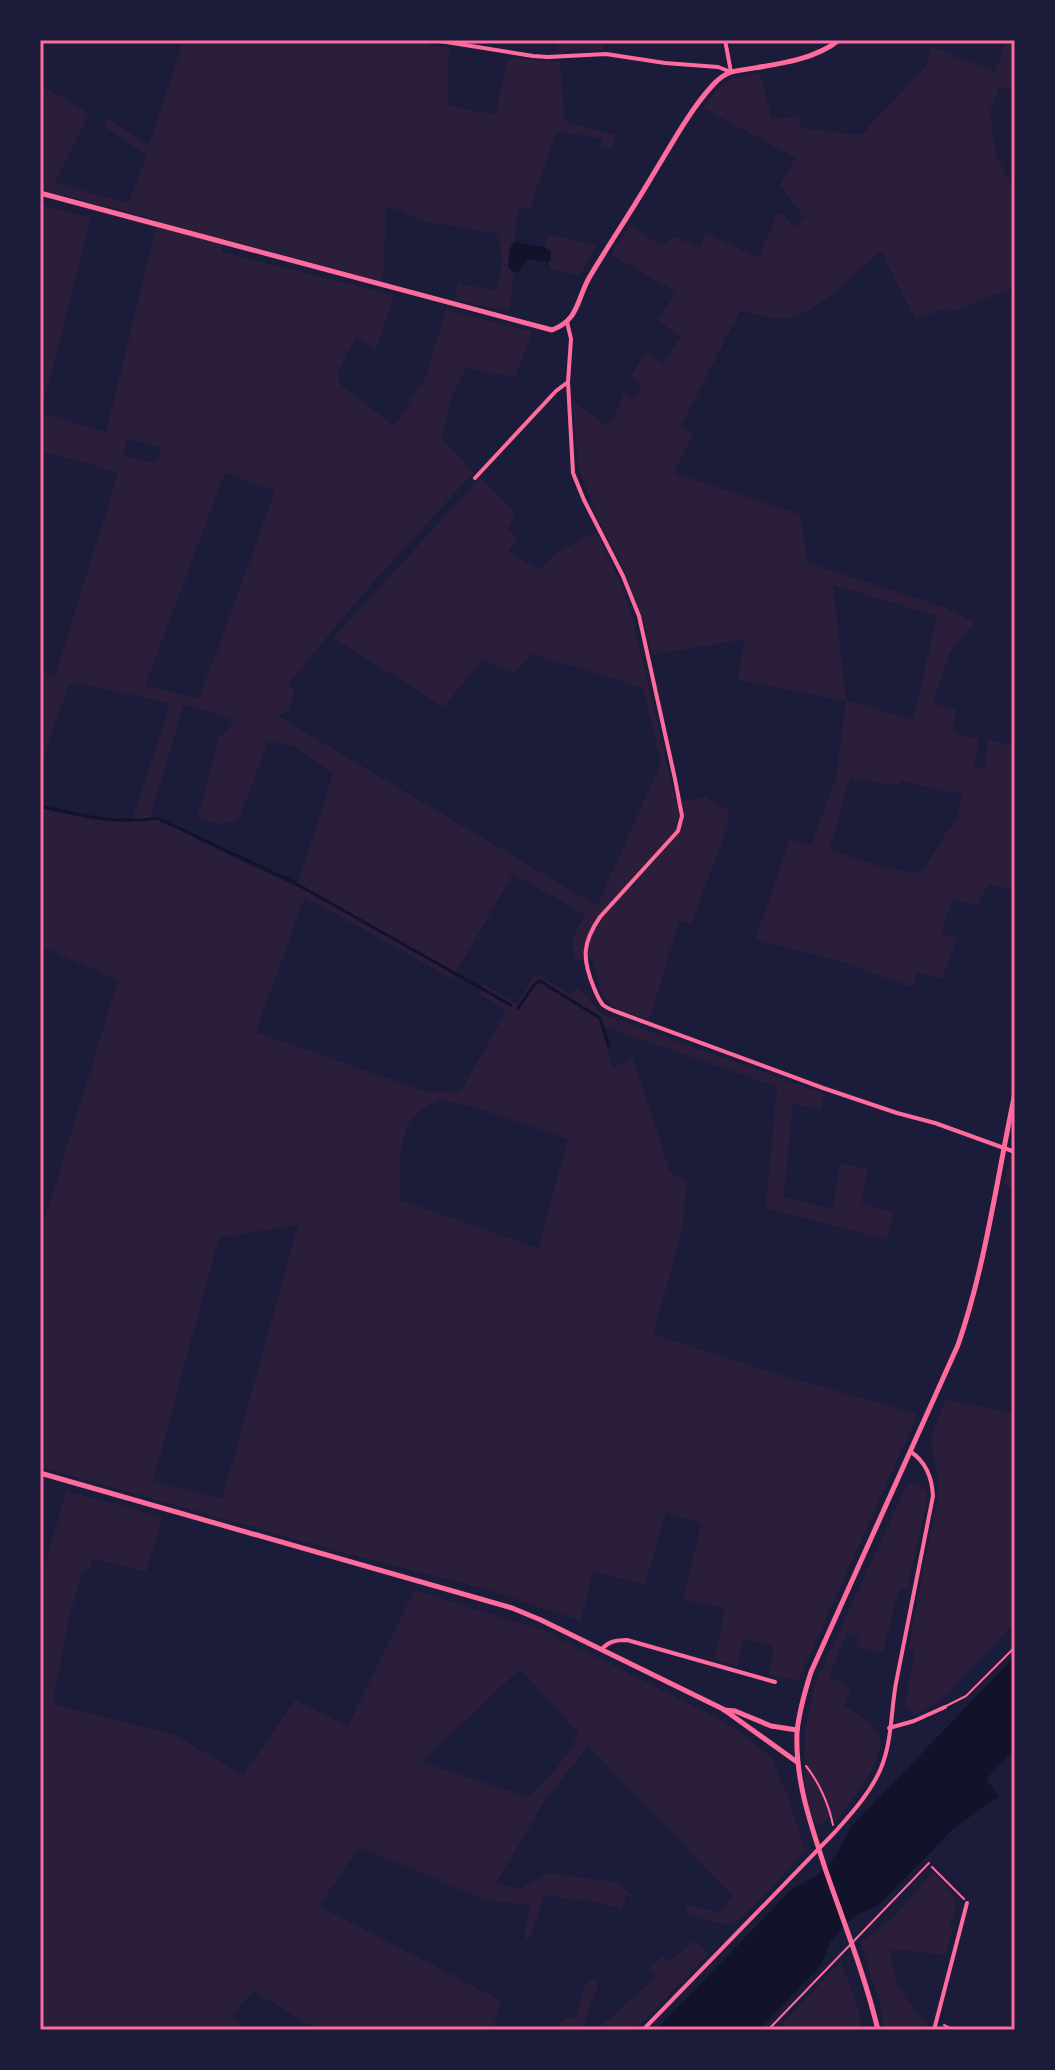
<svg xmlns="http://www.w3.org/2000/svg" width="1055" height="2070" font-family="'Open Sans',sans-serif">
	<rect width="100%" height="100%" fill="#1b1b3a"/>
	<g fill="#2a1e3b" fill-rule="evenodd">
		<path d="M183 40H428V45L449 48 448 105 495 115 508 58 560 62 565 121 616 135 611 149 601 148V138L556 132 530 208 519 209C516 219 516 228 515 238 513 247 510 257 509 267L514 273 510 311 455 300 458 283 496 291 502 264 499 234 420 221 403 210 386 208 383 282 226 239 221 252 394 295 376 349 356 337 338 372 340 384 394 426 426 376 446 309 532 332 515 378 466 368 450 400 442 438 474 473C409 541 347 611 288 685L294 688 290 710 278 716 597 906 661 763 643 688 532 654 514 673 482 660 444 707 333 638 480 478 516 513 508 528 517 538 508 552 540 570 554 554 596 532 619 580 632 617 676 802 706 797 728 810 729 824 691 924 680 921 649 1020C602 1004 604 1007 592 959L574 960C572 935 572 934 586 915L513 874 452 979 305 897 256 1032 427 1092 461 1091 506 1011 479 994 483 984 517 1004 536 973 571 995 578 988 591 1000 601 1014 825 1094 820 1111 793 1103 784 1197 833 1209 840 1163 868 1169 862 1203 894 1213 887 1240 766 1208 777 1087 600 1025 613 1067 633 1057 670 1172 687 1181 682 1232 653 1334 767 1371 918 1414 798 1681 769 1675 774 1646 744 1639 737 1666 714 1660 725 1609 683 1599 701 1523 666 1512 645 1585 593 1572 581 1621 485 1589 341 1552 40 1467V1234L118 980 40 946V808L60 813 132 821 170 703 70 682 40 768V671L55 676 118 473 90 464 43 452 40 461V204L91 218 41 413 106 432 158 220 40 189V84L89 114 55 183 128 203 147 155 104 126 108 118 149 145ZM127 438 161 448 155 463 123 455ZM225 473 275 491 211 667 198 698 145 686ZM184 705 234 719 228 730 219 738 197 818 223 826 226 821 232 824 241 814 268 742 293 746 333 773 297 887 195 839 196 835 151 813ZM439 1100 467 1105 568 1139 538 1248 400 1200C400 1176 397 1139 412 1119 419 1110 429 1106 439 1100ZM298 1225 222 1499 153 1482 219 1238Z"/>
		<path d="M559 40H604L602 50 558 51Z"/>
		<path d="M1007 40H1015V90L999 88 990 112 996 154 1015 193V287L951 312 948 308 915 319 881 251C852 273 817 321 777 318 765 318 752 313 740 311L681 427 693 433 674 473 800 514 808 563 941 606 975 623 950 652 933 703 956 710 953 732 978 739 975 768 984 769 988 739 1015 747V890L988 884 978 907 953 898 941 932 957 939 942 979 917 972 913 988 845 963 755 939 790 839 811 846 836 778 846 701 738 680 744 639 689 649 653 654 628 579 599 521 579 470 572 400 607 426 614 416 624 392 634 399 642 384 631 376 645 353 663 364 681 337 658 321 676 292 611 255 630 225 662 246 675 236 699 248 706 233 759 258 777 213 785 216 794 227 805 219 780 185 795 158 703 108C724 79 725 79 760 73L772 119 798 116 801 128 861 135 926 66 932 47 995 72ZM833 585 937 616 913 720 846 700ZM850 778 900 786 901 781 944 792H962L958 819 945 834 922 873C890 872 859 859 830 849Z"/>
		<path d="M549 234 597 245 580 275 551 270 548 262 551 259 550 251 544 247Z"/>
		<path d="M1011 1156 1015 1157V1188L1003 1185Z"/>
		<path d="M946 1399 1013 1413 1015 1409V1623L941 1701 914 1715 905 1704 914 1652 908 1649 937 1500 938 1476 930 1439Z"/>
		<path d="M910 1483C920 1485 925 1486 928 1497L907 1589H899L883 1653 856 1646 858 1637 847 1633 829 1676 851 1689 844 1705 867 1720 881 1740C877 1772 854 1796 836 1822L830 1816 817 1827 809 1809 804 1783 805 1728 815 1684 905 1489Z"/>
		<path d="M66 1491 163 1517 146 1572 92 1559 90 1568 82 1571 68 1622 53 1704 173 1734 243 1775 295 1700 348 1726 414 1590 543 1630 712 1715 740 1732 772 1758 787 1794 805 1851C792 1865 744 1922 729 1924 714 1925 700 1917 686 1913V1905L720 1912 733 1896 588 1746 544 1802 496 1883 519 1889 547 1874 565 1875 610 1881 622 1886 638 1901 626 1895 622 1909 585 1900 563 1899 553 1894 544 1898 531 1936 526 1940 524 1932 531 1906 486 1900 359 1847 319 1906 502 2001 492 2030H318L253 1991 233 2015 245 2030H40V1563L45 1564ZM520 1669 578 1733C569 1758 547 1778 529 1797L421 1762Z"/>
		<path d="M933 1872C952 1894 962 1896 950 1925L953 1927 945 1955 890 1949 897 1985 914 2010 927 2023 925 2030H884L881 2007 860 1942 890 1921Z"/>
		<path d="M694 1941 709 1953 635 2030H597L656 1977 650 1967 663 1956 670 1961Z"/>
		<path d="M841 1961 859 2011 862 2030H777Z"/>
		<path d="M593 1980 599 1983 584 2024 586 2030H562L558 2025 564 2018H576L584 1986Z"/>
	</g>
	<g fill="#12122b">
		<path d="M515 242 544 247 551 251V259L548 262 528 259 518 272 514 273 508 267 510 248Z"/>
		<path d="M1015 1656V1749L986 1779 999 1796 954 1828 879 1905 854 1916 831 1941 820 1966 759 2030H656L791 1890C825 1873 834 1862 851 1827Z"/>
	</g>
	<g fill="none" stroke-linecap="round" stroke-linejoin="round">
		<g stroke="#12122b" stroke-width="3">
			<path d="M40 806C78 815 119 825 157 818L293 882 511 1005"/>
			<path d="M518 1008 535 984 540 981 600 1018 609 1046"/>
		</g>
		<g stroke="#ff6b9d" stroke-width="2">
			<path d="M806 1766C819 1782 829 1805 833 1825"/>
			<path d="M932 1867 964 1899"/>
			<path d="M944 2025 954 2030"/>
		</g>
		<g stroke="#ff6b9d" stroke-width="2">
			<path d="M946 1706 966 1696 1015 1647"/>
			<path d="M768 2030 929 1863"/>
		</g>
		<g stroke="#ff6b9d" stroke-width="4">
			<path d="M434 40 533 56 548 57 606 54 665 63 718 67 731 72"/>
			<path d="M725 40 731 72"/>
			<path d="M567 322 571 339 568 382 573 473 584 500 623 576 639 616 675 779 682 816 678 831 600 917C582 943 582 959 594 988 596 993 599 1000 603 1005 607 1008 614 1011 620 1013L823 1088 897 1113 935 1123 1015 1152"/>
			<path d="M475 478 556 391 568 382"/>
			<path d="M602 1649C609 1641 617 1640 627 1640L775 1682"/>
			<path d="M889 1728 914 1721 945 1707"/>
			<path d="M643 2030 835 1832C852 1813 871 1792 881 1768 892 1742 891 1710 896 1683 908 1620 921 1558 933 1496 932 1477 926 1462 911 1452"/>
			<path d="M934 2030 967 1903"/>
		</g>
		<g stroke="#ff6b9d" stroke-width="5">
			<path d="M40 193 552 330C579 320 577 299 589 278 609 244 631 212 651 178 669 149 689 111 712 86 718 79 723 75 731 72 766 65 811 63 839 40"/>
			<path d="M40 1473 512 1608 541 1620 723 1709 797 1762"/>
			<path d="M724 1710 735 1711 771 1726 797 1730"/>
			<path d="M878 2030C865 1976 844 1923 826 1871 811 1825 795 1781 797 1732 799 1712 805 1691 811 1672L958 1345C986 1264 997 1177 1015 1093"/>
		</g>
	</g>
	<rect width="1055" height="2070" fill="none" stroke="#1b1b3a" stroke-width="84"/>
	<rect x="42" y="42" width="971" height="1986" fill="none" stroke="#ff6b9d" stroke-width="3"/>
</svg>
